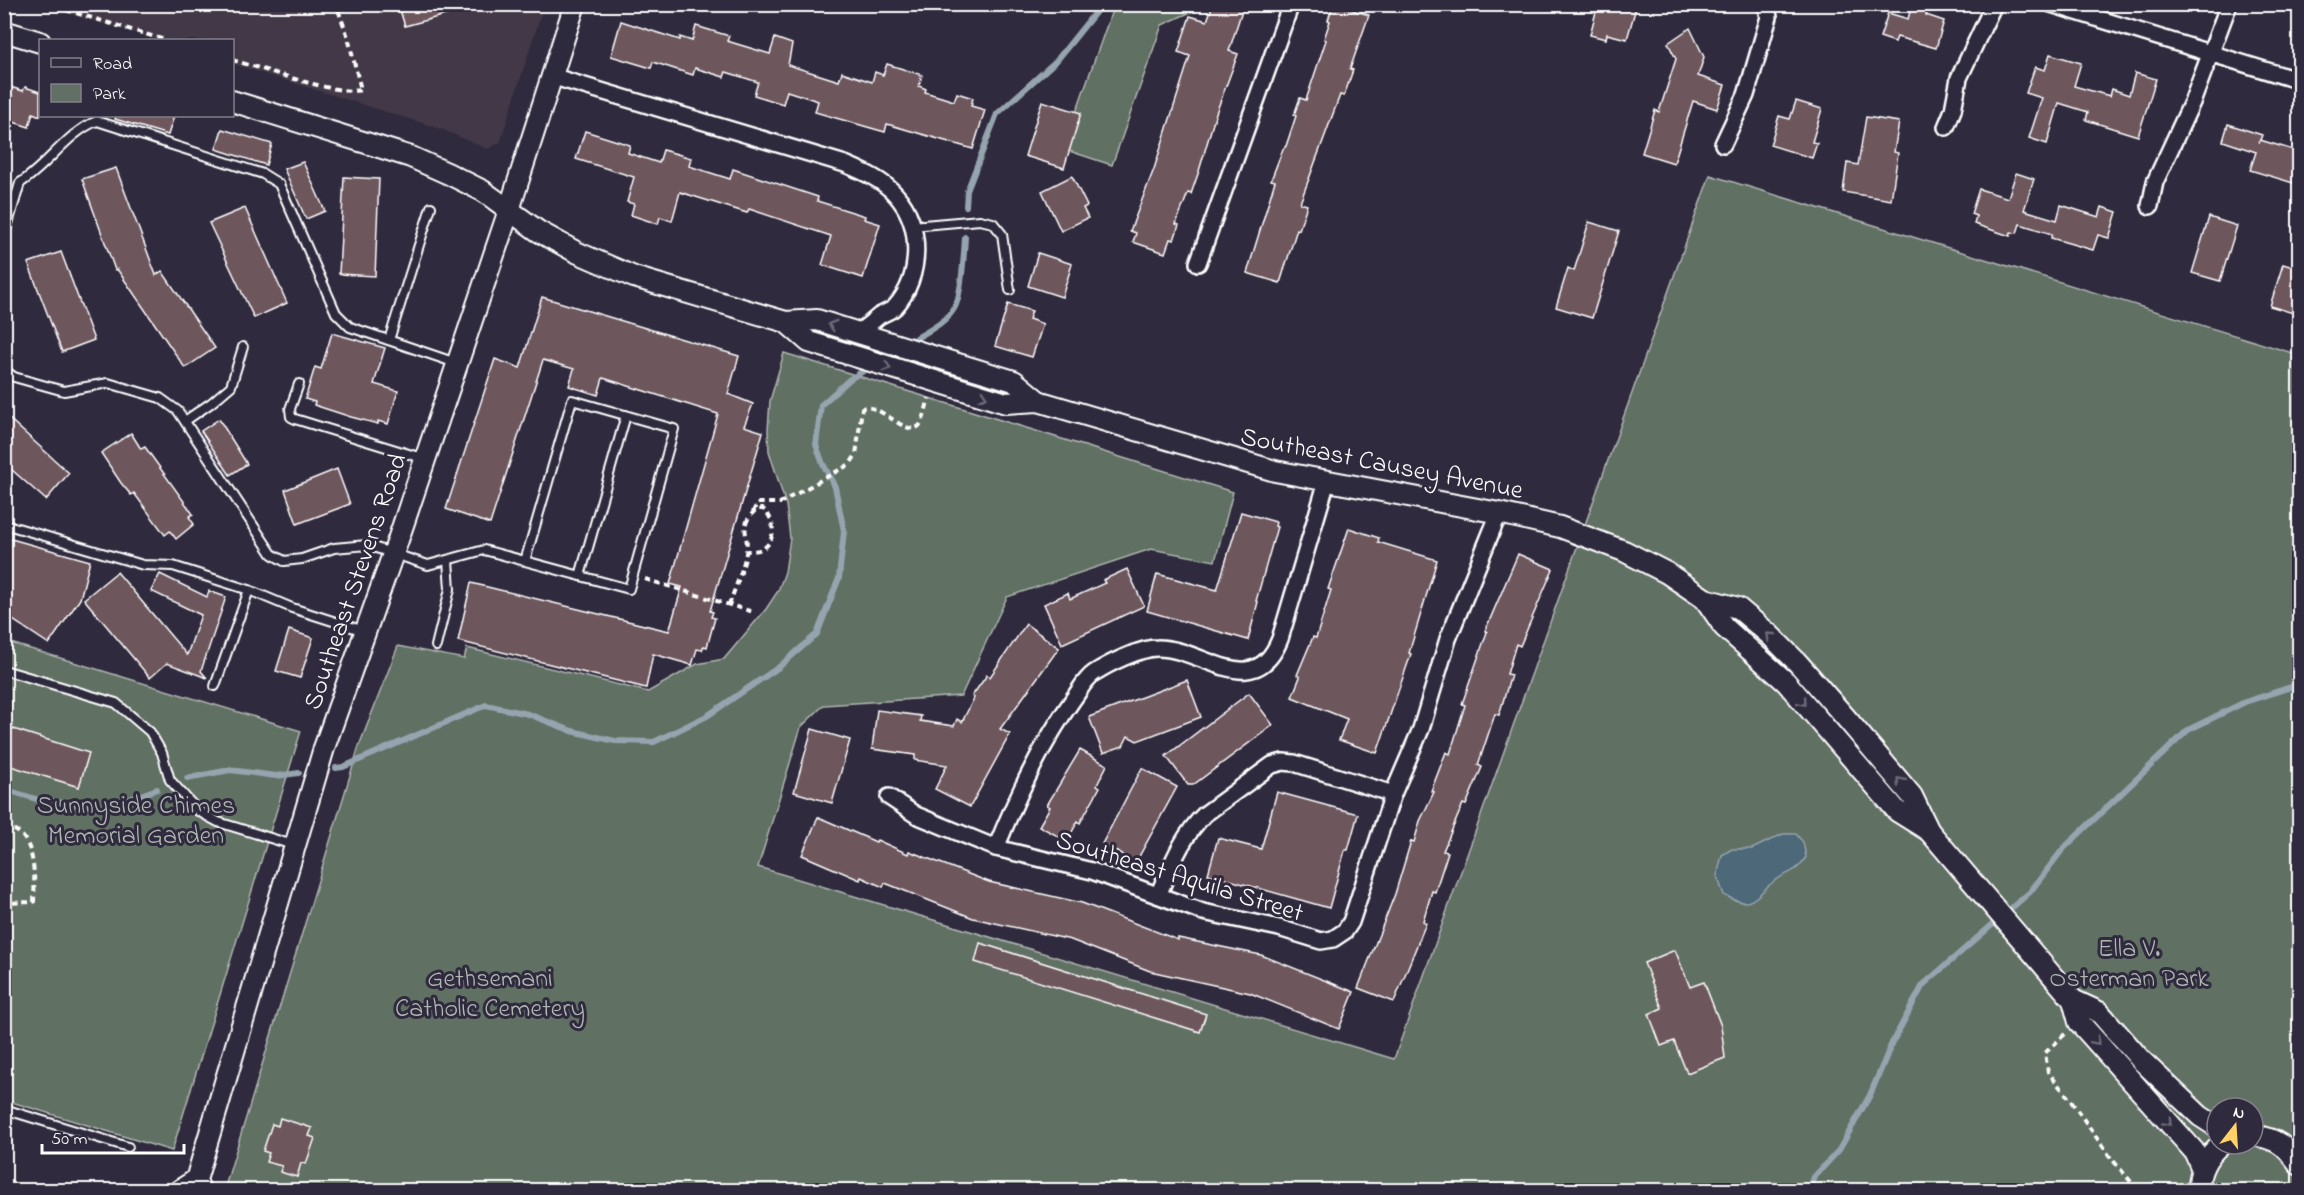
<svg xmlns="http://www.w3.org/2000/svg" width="2304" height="1195" font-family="'Indie Flower',sans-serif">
	<rect width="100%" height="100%" fill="#2f2a3d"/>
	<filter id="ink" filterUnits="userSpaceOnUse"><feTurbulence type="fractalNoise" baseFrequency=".0167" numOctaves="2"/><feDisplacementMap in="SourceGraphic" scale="12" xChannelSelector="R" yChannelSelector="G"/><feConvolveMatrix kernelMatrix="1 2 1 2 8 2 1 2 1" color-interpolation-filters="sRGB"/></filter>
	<g filter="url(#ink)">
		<path fill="#423847" d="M40 5H544L500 143 487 149 441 129 233 64 232 40H157Z"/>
		<g fill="#616f64" stroke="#b0b7b2" stroke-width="1.5" fill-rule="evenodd">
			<path d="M1114 5H1200L1195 10 1162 25 1112 165 1063 149Z"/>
			<path d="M1710 175 2299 355V1190H224L359 746 398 646 464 659 467 648 648 692 697 664 724 659 766 609 778 591 785 572 790 538 786 505 769 451 768 430 770 401 784 353 1233 492 1215 561 1151 549 1007 597 961 696 824 705 801 727 758 867 1394 1059ZM2217 1108H2253V1144H2217Z"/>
			<path d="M4 641 301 731 172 1151 5 1100Z"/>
		</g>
		<path fill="#4e6878" stroke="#95a4ae" stroke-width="1.5" d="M1783 834H1796L1803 842 1806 857C1795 874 1791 870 1776 880 1754 895 1755 912 1724 895L1717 876 1722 855 1732 849H1752Z"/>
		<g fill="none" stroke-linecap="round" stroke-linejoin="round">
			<g stroke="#95a4ae" stroke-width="6">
				<path d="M966 206 967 191 997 114 1057 60 1102 4"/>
				<path d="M906 344C922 334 946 324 955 307 962 293 964 254 965 237"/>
				<path d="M336 768 343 767 486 705 528 714 572 731 615 741 654 742 707 716 779 667 817 634 839 578 844 531 835 487 823 464 816 445 821 405 850 379 870 367"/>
				<path d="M187 778 230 770 276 776 299 773"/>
				<path d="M4 789 39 800 105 808 157 789"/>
				<path d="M1809 1190 1814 1177 1839 1150 1870 1095 1892 1043 1923 985 2030 892 2063 849 2188 730 2245 702 2300 684"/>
			</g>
		</g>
		<g fill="#6e575d" stroke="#fff" stroke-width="1.5">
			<path d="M398 4H466L467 9 405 26Z"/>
			<path d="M1213 4H1244L1229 51 1238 54 1216 113 1199 171 1191 194 1188 193 1176 224 1179 225 1174 240 1170 239 1165 253 1133 242 1136 233 1130 231 1154 169 1190 56 1178 52 1190 16 1207 21Z"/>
			<path d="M1333 4 1369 15 1350 69 1353 70 1344 96 1340 95 1300 203 1307 205 1299 230 1297 229 1280 283 1247 273 1275 181 1271 180 1283 149 1286 146 1296 116 1294 115 1300 98 1306 100 1326 40 1324 39 1330 21 1328 20Z"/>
			<path d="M1598 4H1637L1627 39 1607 34 1606 39 1590 35Z"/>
			<path d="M1912 4 1928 9 1926 15 1944 21 1936 48 1897 37 1895 42 1880 37 1888 13 1908 19Z"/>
			<path d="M621 21 680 40V37L692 41 696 26 729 36 727 41 770 54 775 38 792 44 788 65 839 81 842 72 872 82 875 72 883 75 887 64 922 75 919 86 926 89 925 92 954 101 957 93 973 98 971 106 985 110 973 149 887 124 885 132 815 112 818 101 787 91 783 104 754 95 758 82 726 72 724 77 695 68 693 75 653 62 651 68 611 56Z"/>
			<path d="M1690 28 1704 57 1698 76 1725 85 1717 109 1693 101 1674 163 1642 153 1655 110 1659 112 1676 59 1668 43Z"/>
			<path d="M2050 54 2081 63 2074 86 2110 96 2112 89 2129 95 2135 73 2156 79 2138 136 2086 120 2088 112 2059 103 2047 144 2029 138 2042 98 2026 93 2035 67 2045 70Z"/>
			<path d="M4 85 23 91 25 87 40 92V116L33 113 29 127 4 119Z"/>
			<path d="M1042 101 1081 113 1064 168 1025 156Z"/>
			<path d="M1796 101 1822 109 1812 142 1817 143 1812 158 1770 145 1779 116 1790 119Z"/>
			<path d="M116 116H174L168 135 115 119Z"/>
			<path d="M1866 117 1899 122 1894 152 1898 153 1891 200 1843 192 1847 163 1858 165Z"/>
			<path d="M2228 124 2262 135 2259 143 2260 140 2300 152V185L2250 170 2256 152 2223 141Z"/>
			<path d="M222 129 272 144 266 165 216 149Z"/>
			<path d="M585 131 630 145 628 153 659 163 663 150 691 158 689 166 730 179 733 169 818 197 817 201 865 216 864 219 880 224 863 278 822 265 831 236 749 209 747 213 680 192 672 221 660 217 658 224 631 215 634 204 627 202 634 177 576 159Z"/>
			<path d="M303 162 325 211 306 219 284 169Z"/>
			<path d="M116 168 156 275 162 271 215 348 185 368 117 269 115 270 82 179Z"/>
			<path d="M2016 173 2034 179 2024 210 2057 220 2061 205 2099 217 2102 207 2117 212 2109 238 2098 235 2093 250 2051 238 2052 234 2020 224 2017 233 2011 232 2010 236 1974 224 1976 216 1971 214 1979 189 2008 198Z"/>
			<path d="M1072 176 1087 206 1083 208 1088 218 1061 231 1042 191Z"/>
			<path d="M344 177 379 179 375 276 339 274Z"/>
			<path d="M245 208 287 303 254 318 209 223Z"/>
			<path d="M2209 217 2237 226 2220 281 2192 273Z"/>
			<path d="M1589 222 1619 231 1592 318 1556 307 1568 268 1574 271Z"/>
			<path d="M61 252 94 340 62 352 28 263Z"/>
			<path d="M1038 253 1072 264 1062 297 1028 286Z"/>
			<path d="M2283 264 2300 269V315L2270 306Z"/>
			<path d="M542 297 739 356 728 394 753 404 744 426 763 432 710 611 713 612 711 617 715 618 707 647 704 646 702 650 697 649 692 665 653 654 646 688 458 641 471 583 669 631 682 587 670 584 718 414 603 378 598 395 569 386 574 369 543 360 490 524 446 509 495 359 520 368Z"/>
			<path d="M1008 304 1032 311 1029 319 1043 324 1032 357 995 346Z"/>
			<path d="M332 333 385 348 374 384 398 391 388 424 378 421V424L351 417 314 405 315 402 305 399 315 367 321 369Z"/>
			<path d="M4 414 69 473 46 500 4 463Z"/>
			<path d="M219 419 247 464 230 475 201 431Z"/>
			<path d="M131 433 141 449 145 447 193 514 189 517 194 524 176 539 170 531 165 535 134 493 131 495 121 483 101 453Z"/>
			<path d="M337 469 350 504 297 524 285 490Z"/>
			<path d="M1241 512 1276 522 1275 526 1277 527 1256 601 1258 602 1248 640 1147 611 1157 574 1217 590Z"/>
			<path d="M1349 528 1379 538 1378 542 1437 560 1409 653 1411 654 1377 753 1339 740 1347 719 1292 697 1300 677 1297 675 1313 637 1316 638 1331 590 1328 589Z"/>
			<path d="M4 537 90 561 80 599 49 644 4 614Z"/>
			<path d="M1518 554 1553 569 1520 646 1516 644 1507 674 1511 675 1499 715 1495 714 1478 765 1482 767 1466 805 1463 804 1443 851 1448 852 1435 892 1432 891 1423 921 1426 923 1394 1002 1358 988 1395 894 1411 841 1414 842 1420 821 1434 792 1431 791 1446 752 1450 754 1465 705 1462 704 1487 632 1485 631Z"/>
			<path d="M1127 569 1144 606 1062 644 1044 604 1068 593 1070 599 1105 583 1103 580Z"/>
			<path d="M117 572 187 655 201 615 151 591 160 574 207 597 209 591 226 597 201 671 207 678 167 663 150 678 84 599Z"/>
			<path d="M1026 624 1059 648 1000 729 1010 734 970 807 935 789 947 765 915 760V755L872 749 877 710 921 716 920 721 954 726 957 719 962 722 974 698 972 696 987 675 990 677Z"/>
			<path d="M289 630 313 638 300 678 276 671Z"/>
			<path d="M1187 680 1201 717 1137 741 1128 736 1123 746 1103 753 1089 717Z"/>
			<path d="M1249 693 1273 725 1193 785H1188L1166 756Z"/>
			<path d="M4 726 89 753 79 787 4 764Z"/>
			<path d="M812 729 850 740 832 803 794 792Z"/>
			<path d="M1080 750 1107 765 1097 785 1100 787 1080 823 1078 821 1067 841 1039 826 1050 807 1047 805Z"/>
			<path d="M1142 768 1177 787 1136 862 1102 844Z"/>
			<path d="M1277 792 1358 814 1348 850H1345L1329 908 1208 874 1218 838 1261 849Z"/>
			<path d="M818 817 876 842 877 840 908 854 909 851 989 882 1082 903 1178 940V938L1261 955 1354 992 1339 1029 1250 993 1150 971 1071 940 973 918 885 883 883 887 861 877 860 880 802 855Z"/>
			<path d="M980 943 1206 1014 1200 1032 975 962Z"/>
			<path d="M1675 950 1690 987 1704 982 1721 1026 1725 1058 1687 1073 1674 1041 1661 1046 1649 1014 1662 1008 1644 963Z"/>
			<path d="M280 1118 312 1128 309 1136 315 1138 306 1164 301 1163 297 1177 280 1172 282 1166 266 1162 269 1153 263 1151 272 1124 278 1126Z"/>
		</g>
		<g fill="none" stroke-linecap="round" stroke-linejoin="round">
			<g stroke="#fff" stroke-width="12">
				<g id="service">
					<path d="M912 226 980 220 993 223 1002 234 1010 290"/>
					<path d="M4 237 20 183C47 166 68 132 97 121L263 174 279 184 336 313 350 327 456 363"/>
					<path d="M389 340 431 207"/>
					<path d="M4 370 14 377 64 391 108 383 160 398 178 411 272 554 284 561 302 559 334 548 367 545 428 565 484 550 629 589 674 429 572 400 525 561"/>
					<path d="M299 384 290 409 291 417 295 419 425 459"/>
					<path d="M185 421 211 403 231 386 243 347"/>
					<path d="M4 524 143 565 173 566 249 590 292 608 364 631"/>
					<path d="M580 576 626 415"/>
					<path d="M436 646 450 589 448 560"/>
					<path d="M4 670 116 703 150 732 162 753 170 780 198 811 218 822 293 845"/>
					<path d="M215 686 249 590"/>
					<path d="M4 1109 128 1147"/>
				</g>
			</g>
			<g stroke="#fff" stroke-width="20">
				<g id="minor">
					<path d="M2051 4 2300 81"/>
					<path d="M551 76 845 164C864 172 883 180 896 195 923 225 922 277 895 307 891 311 884 313 879 316 872 322 865 328 857 333"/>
					<path d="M1946 127 1953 110 1959 78 1994 4"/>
					<path d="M1723 144 1746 95 1769 17 1766 4"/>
					<path d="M2150 206 2155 182 2193 100 2229 4"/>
					<path d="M1198 263 1291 4"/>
					<path d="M889 797 916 815 996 848 1092 871 1203 912 1279 928 1321 941 1333 939 1345 931 1351 922 1393 794 1421 729 1448 639 1499 513"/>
					<path d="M996 848C1017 796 1042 743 1074 698 1080 690 1085 679 1094 673 1108 664 1140 648 1157 648 1202 647 1254 704 1280 639L1327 481"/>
					<path d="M1158 895C1171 866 1182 836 1205 814L1272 765 1283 762 1294 763 1393 794"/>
				</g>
			</g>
			<g stroke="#fff" stroke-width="24">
				<g id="tertiary">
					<path d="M4 31 40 42"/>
					<path d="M232 101 411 157 449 174 483 191 538 231 576 252 634 277 786 322 817 320 958 364 1014 381 1038 401"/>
					<path d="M786 322 809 342 1006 403 1038 401 1275 471 1499 513 1560 527 1624 551 1667 573 1705 599 1738 608 1770 635 1798 663 1846 718 1912 796 1929 831 2073 1000 2099 1012 2141 1060 2200 1116 2217 1127"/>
					<path d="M1705 599 1724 627 1786 682 1897 811 1929 831"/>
					<path d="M2073 1000 2079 1022 2194 1151 2202 1169"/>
					<path d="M2253 1135C2277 1139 2285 1145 2300 1165"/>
					<path d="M180 1190 196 1180"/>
					<path d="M200 1190 196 1180 324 748 398 540 509 210 575 4"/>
					<path d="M2199 1190C2198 1172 2207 1156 2221 1144"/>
				</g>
			</g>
			<g stroke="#fff" stroke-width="4" stroke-dasharray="6 4.5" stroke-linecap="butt">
				<path d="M46 4 165 40"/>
				<path d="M232 60C259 67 338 96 361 90L348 37 336 4"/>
				<path d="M753 512 757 503H780L850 464 856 455 862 408C880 402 906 438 919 426 925 420 926 406 929 398"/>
				<path d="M645 579 753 612"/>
				<path d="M729 605C735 588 743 570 746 553 750 534 737 526 757 509H763C774 517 777 538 765 547 760 551 753 551 747 551"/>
				<path d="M4 830 8 828C36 832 35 879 34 902L4 903"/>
				<path d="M2065 1034 2045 1053 2048 1072 2068 1097 2111 1158 2138 1190"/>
				<path d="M1746 1185 1760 1190"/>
			</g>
			<use href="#service" stroke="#2f2a3d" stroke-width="8"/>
			<use href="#minor" stroke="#2f2a3d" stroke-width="15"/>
			<use href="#tertiary" stroke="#2f2a3d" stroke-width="20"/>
		</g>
		<defs><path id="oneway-chevron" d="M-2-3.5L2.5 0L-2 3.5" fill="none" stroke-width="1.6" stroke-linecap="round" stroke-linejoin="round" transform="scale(1.5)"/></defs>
		<g stroke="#6d6a77">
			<use href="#oneway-chevron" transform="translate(832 325) rotate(-163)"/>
			<use href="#oneway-chevron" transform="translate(887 367) rotate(17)"/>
			<use href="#oneway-chevron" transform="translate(983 396) rotate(17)"/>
			<use href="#oneway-chevron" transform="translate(1770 636) rotate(-137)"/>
			<use href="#oneway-chevron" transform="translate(1803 702) rotate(50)"/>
			<use href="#oneway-chevron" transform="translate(1900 781) rotate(-130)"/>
			<use href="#oneway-chevron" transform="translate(2096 1041) rotate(49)"/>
			<use href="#oneway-chevron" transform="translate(2168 1122) rotate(47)"/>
		</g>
	</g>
	<g text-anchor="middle" stroke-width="6" stroke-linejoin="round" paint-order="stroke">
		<g font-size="26" fill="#fff" stroke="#2f2a3d">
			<text transform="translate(1382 462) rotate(11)" y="9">Southeast Causey Avenue</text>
			<text transform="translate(354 581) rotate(-71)" y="9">Southeast Stevens Road</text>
			<text transform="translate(1180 875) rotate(17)" y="9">Southeast Aquila Street</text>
		</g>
		<g font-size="26" fill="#b0b7b2" stroke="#2f2a3d">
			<text x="136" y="813">Sunnyside Chimes<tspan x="136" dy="30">Memorial Garden</tspan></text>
			<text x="2129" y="956">Ella V.<tspan x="2129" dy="30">Osterman Park</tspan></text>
			<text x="490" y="986">Gethsemani<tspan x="490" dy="30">Catholic Cemetery</tspan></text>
		</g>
	</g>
	<rect width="2304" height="1195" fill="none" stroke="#2f2a3d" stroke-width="24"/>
	<rect x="12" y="12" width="2280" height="1171" fill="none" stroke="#fff" stroke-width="2" filter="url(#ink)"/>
	<rect x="39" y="39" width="195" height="78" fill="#2f2a3d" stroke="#827f8b" stroke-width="1.5"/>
	<rect x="51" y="58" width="30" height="9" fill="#2f2a3d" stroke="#827f8b" stroke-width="1.5"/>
	<text x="93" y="69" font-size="18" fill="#ffffff">Road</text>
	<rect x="51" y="84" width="30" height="18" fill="#616f64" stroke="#827f8b" stroke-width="1.5"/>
	<text x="93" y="99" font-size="18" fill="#ffffff">Park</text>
	<g transform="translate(2235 1126) rotate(17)"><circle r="28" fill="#2f2a3d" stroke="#827f8b" stroke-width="1.5"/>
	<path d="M0-4.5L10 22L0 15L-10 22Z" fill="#ffd166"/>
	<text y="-9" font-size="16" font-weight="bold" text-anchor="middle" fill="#ffffff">N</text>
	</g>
	<path d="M42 1144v9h142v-9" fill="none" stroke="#ffffff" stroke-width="3"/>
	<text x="51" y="1144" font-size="18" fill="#ffffff" stroke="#2f2a3d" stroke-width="4.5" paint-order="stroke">50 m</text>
</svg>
